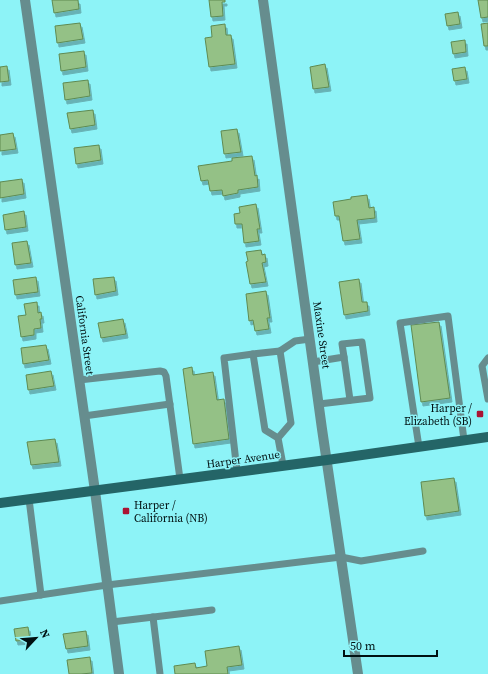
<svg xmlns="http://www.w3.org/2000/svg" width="488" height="674" font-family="'Source Serif 4',serif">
	<defs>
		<filter id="shadow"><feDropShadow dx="2" dy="4" stdDeviation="0" flood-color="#0004"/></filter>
	</defs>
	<rect width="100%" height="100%" fill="#8df3f7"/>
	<g fill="#94c186" stroke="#5f8a51" filter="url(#shadow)">
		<path d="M52 0H78L79 9 54 13Z"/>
		<path d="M209 0H225V2H222L223 16 211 17Z"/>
		<path d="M478 0H488V17L481 18Z"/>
		<path d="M458 12 460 24 447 26 445 14Z"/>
		<path d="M80 23 83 39 57 43 55 26Z"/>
		<path d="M488 23V46H484L481 24Z"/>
		<path d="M225 24 226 35H231L235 64 209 67 205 38 212 37 211 26Z"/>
		<path d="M465 40 466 52 453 54 451 42Z"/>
		<path d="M84 51 86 67 61 71 59 54Z"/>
		<path d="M325 64 329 87 313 89 310 67Z"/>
		<path d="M7 66 9 81 0 82V67Z"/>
		<path d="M465 67 467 79 454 81 452 69Z"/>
		<path d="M88 80 90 96 65 100 63 83Z"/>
		<path d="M93 110 95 125 70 129 67 113Z"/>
		<path d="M237 129 241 152 224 154 221 131Z"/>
		<path d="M13 133 16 149 0 151V135Z"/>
		<path d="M99 145 101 160 76 164 74 148Z"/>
		<path d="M252 156 255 176 257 175 258 187 238 190V193L223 196 222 190 210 191 208 180 201 181 198 166 232 161V158Z"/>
		<path d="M22 179 24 194 0 198V182Z"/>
		<path d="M367 195 369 208 374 207 375 218 357 220 360 239 343 241 339 216H335L333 202 351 199V197Z"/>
		<path d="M256 204 260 229H257L259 241 244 243 242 224H235L234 214 240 213 239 207Z"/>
		<path d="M24 211 26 227 5 230 3 215Z"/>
		<path d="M27 241 31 263 15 265 12 243Z"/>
		<path d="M261 250 262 255 265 254 266 262 262 263 266 282 250 284 246 262 248 261 246 252Z"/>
		<path d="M36 277 38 292 15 295 13 280Z"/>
		<path d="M114 277 116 291 95 295 93 279Z"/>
		<path d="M359 279 362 302H367L368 311 344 315 339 282Z"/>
		<path d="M266 291 270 318H267L269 329 255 331 253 320 249 321 246 294Z"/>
		<path d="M37 302 38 313 41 312 42 319H40L41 328 34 329V335L21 337 18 316 26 315 24 304Z"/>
		<path d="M123 319 126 334 101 338 98 323Z"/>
		<path d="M439 322 450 398 421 402 411 325Z"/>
		<path d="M46 345 49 360 23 364 21 348Z"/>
		<path d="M192 367 193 375 213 372 217 400 224 399 229 439 193 444 183 369Z"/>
		<path d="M51 371 54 386 28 390 26 375Z"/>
		<path d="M55 439 59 462 31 465 27 442Z"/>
		<path d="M454 478 459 511 425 516 421 482Z"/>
		<path d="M28 627 30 640 16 641 14 629Z"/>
		<path d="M86 631 88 646 66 649 63 634Z"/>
		<path d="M239 646 242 665 227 667 228 674H175L174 666 195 663 196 668 207 666 205 651Z"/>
		<path d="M90 657 92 673 81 674H69L67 660Z"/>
	</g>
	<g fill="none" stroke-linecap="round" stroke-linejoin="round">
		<g stroke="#668d8e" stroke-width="7">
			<path d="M280 351 295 341 310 339"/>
			<path d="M344 357 350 400"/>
			<path d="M488 358 482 366 488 399"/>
			<path d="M313 362 344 357 342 344 362 342 370 398 319 404"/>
			<path d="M79 380 160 371 164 372 166 376 180 479"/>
			<path d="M84 416 170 404"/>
			<path d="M278 438 291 423 280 351 253 354 265 430 278 438 283 465"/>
			<path d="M419 447 400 323 448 316 464 440"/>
			<path d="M237 471 224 358 253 354"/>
			<path d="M29 499 41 595"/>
			<path d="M0 601 107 585 341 557 361 561 423 551"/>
			<path d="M153 617 160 674"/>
			<path d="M112 622 212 610"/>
		</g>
		<g stroke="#668d8e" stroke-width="10">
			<path d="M25 0 95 491 119 674"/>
			<path d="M263 0 322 429 358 674"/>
		</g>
		<path stroke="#246567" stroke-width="10" d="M0 503 327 460 488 437"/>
	</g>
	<g fill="#aa1433" stroke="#8df3f7" stroke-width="1.5">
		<rect x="476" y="410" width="8" height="8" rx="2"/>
		<rect x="122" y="507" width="8" height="8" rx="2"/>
	</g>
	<g text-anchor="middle" stroke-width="3" stroke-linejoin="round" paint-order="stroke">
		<g font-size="11" fill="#001011" stroke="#8df3f7">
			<text transform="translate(85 335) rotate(82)" y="4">California Street</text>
			<text transform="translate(322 335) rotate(82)" y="4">Maxine Street</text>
			<text transform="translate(243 459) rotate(-8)" y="4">Harper Avenue</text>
		</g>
		<g font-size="11" fill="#001011" stroke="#8df3f7" text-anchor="end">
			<text x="472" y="412">Harper /<tspan x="472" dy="13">Elizabeth (SB)</tspan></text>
			<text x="134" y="509" text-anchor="start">Harper /<tspan x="134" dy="13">California (NB)</tspan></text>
		</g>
	</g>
	<g transform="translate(36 638) rotate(64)" stroke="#8df3f7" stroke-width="3" paint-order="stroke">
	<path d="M0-3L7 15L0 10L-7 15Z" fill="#001011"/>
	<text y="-6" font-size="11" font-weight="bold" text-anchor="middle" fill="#001011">N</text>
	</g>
	<path d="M344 650v6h93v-6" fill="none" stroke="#001011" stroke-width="2"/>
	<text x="350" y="650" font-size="12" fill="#001011" stroke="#8df3f7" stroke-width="3" paint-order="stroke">50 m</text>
</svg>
